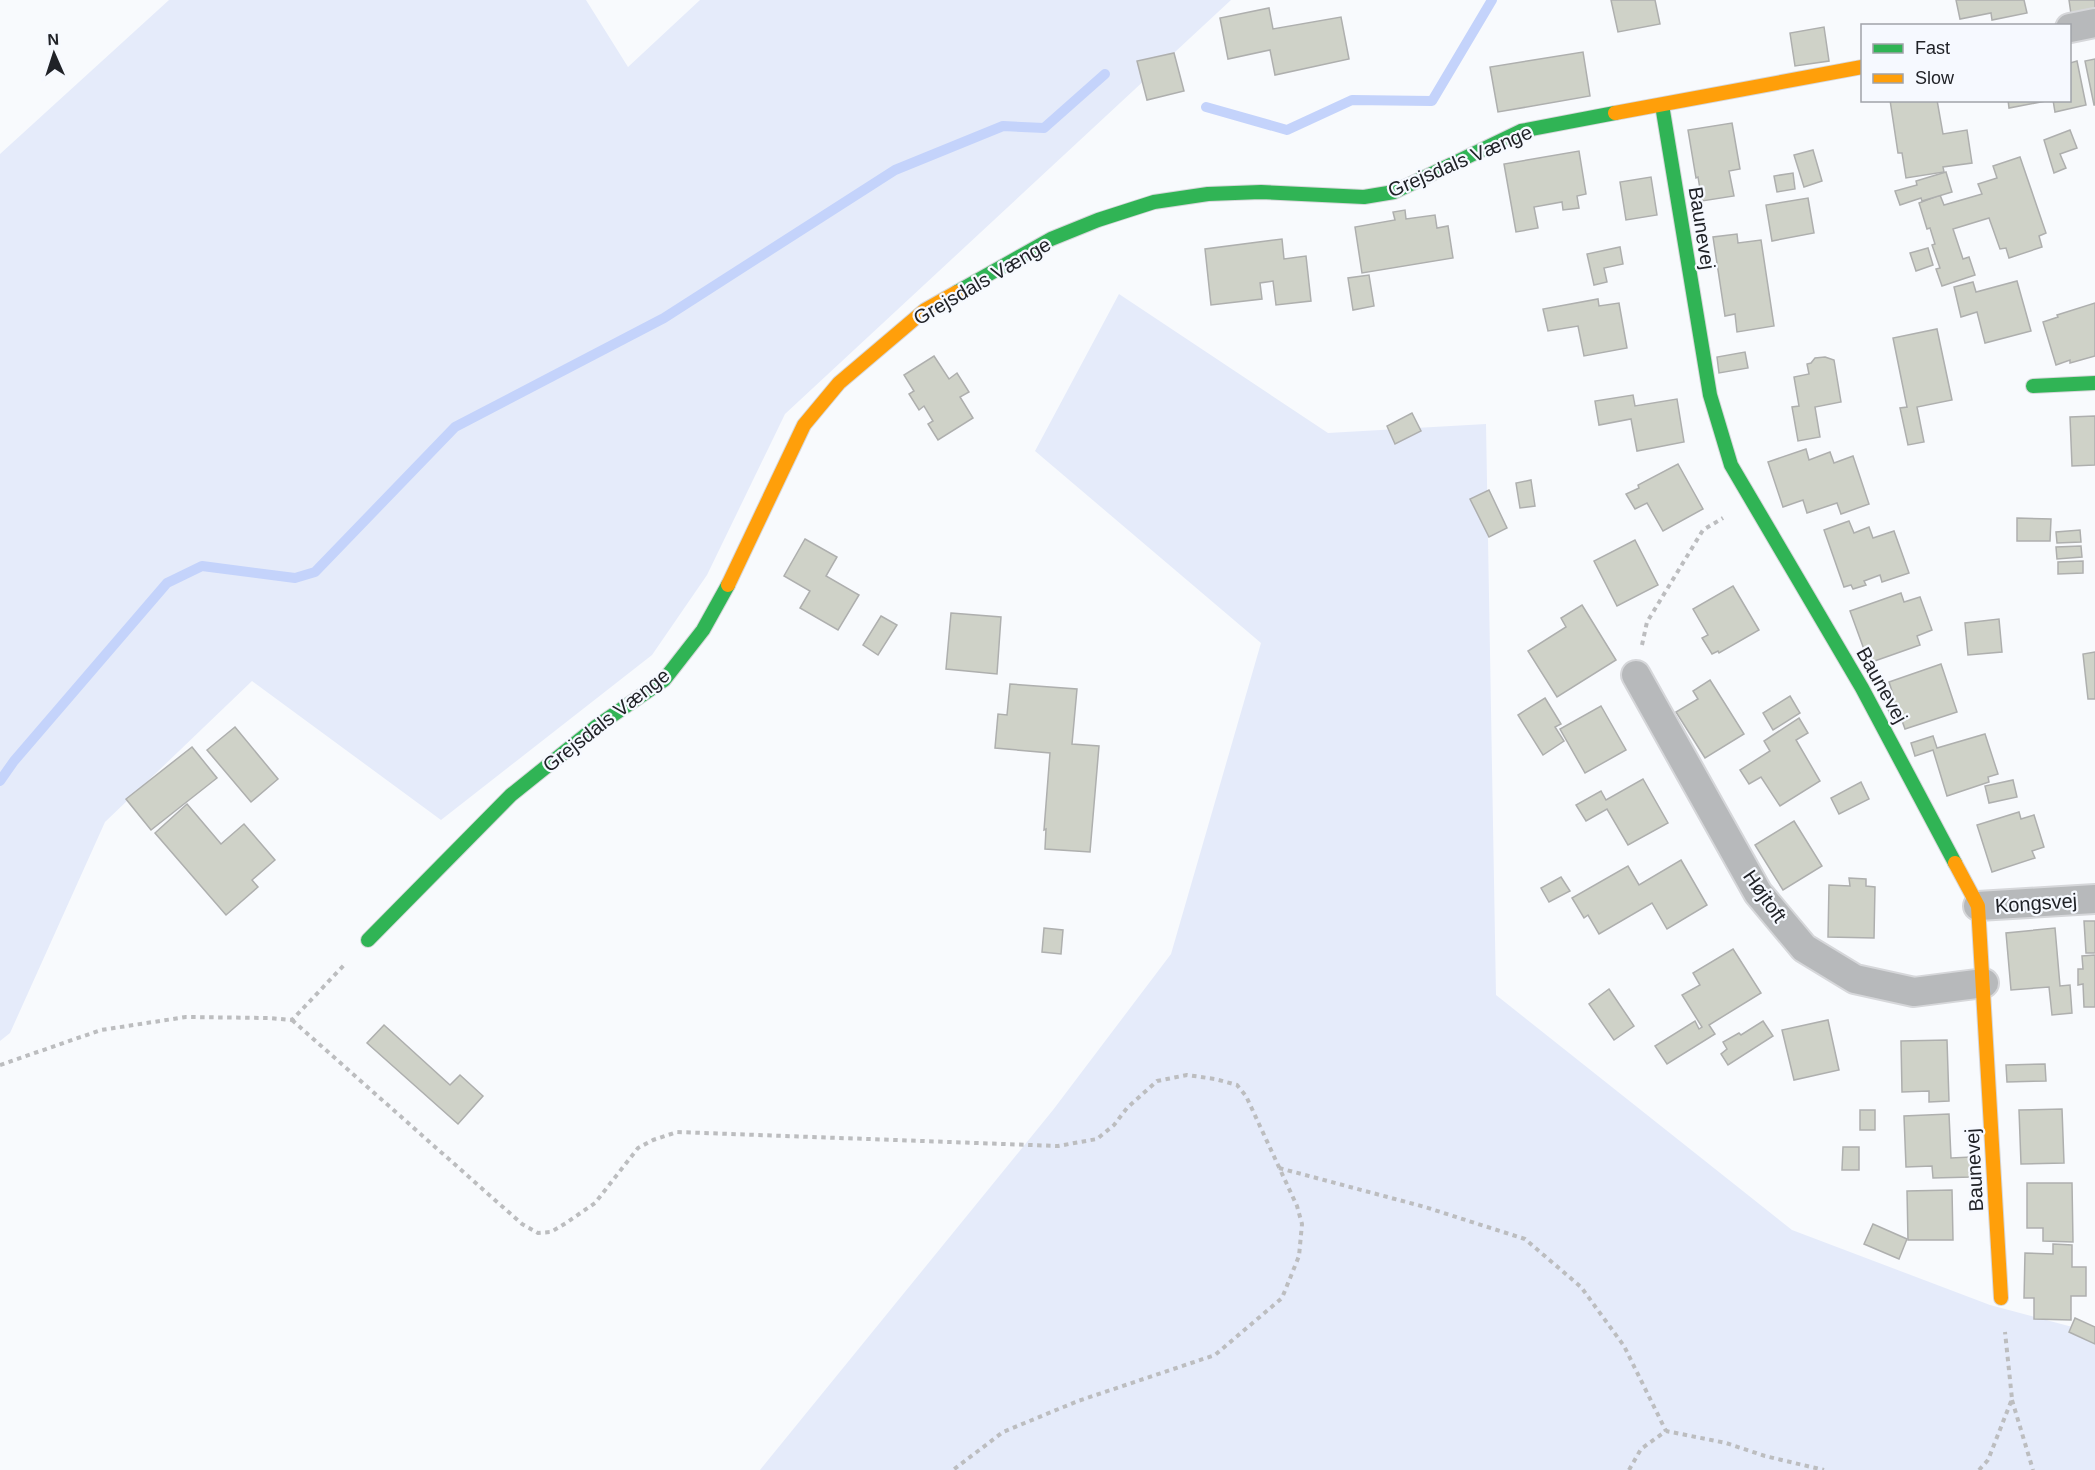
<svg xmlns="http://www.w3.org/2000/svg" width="2095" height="1470" font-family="Helvetica,sans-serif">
	<rect width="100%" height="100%" fill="#f8fafd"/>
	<g fill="#e5ebfa">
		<path d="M169 0H586L628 67 700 0H1231L785 414 707 575 652 655 441 820 252 681 105 822 10 1033 0 1041V154Z"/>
		<path d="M1119 294 1328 433 1486 424 1496 995 1792 1230 1990 1305 2095 1333V1470H760L1053 1110 1171 954 1261 643 1035 451Z"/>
	</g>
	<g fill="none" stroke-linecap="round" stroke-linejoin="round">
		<g stroke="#c4d3fb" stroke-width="10">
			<path d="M1206 107 1287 130 1352 100 1432 101 1492 0"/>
			<path d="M0 781 14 761 167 583 202 566 295 578 315 572 455 427 664 318 895 170 1003 126 1044 128 1105 74"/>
		</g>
	</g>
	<g fill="#cfd2c8" stroke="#aeafae" stroke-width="1.5">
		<path d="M1611 0H1655L1660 24 1618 32Z"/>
		<path d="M1956 0H2024L2027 13 1992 20 1991 13 1960 19Z"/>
		<path d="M2069 0H2095V10L2071 14Z"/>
		<path d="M1269 8 1273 29 1341 17 1349 59 1275 75 1270 50 1228 59 1220 18Z"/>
		<path d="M1824 27 1829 61 1795 66 1790 33Z"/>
		<path d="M1583 52 1590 96 1498 112 1490 67Z"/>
		<path d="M1174 53 1184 91 1147 100 1137 61Z"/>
		<path d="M2095 59V105H2094L2085 61Z"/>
		<path d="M2077 61 2086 105 2055 112 2053 100H2070V63Z"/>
		<path d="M1890 100H1937L1943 134 1967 130 1972 163 1943 167 1944 172 1906 178 1902 153H1898Z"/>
		<path d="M2008 100H2051L2009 108Z"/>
		<path d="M1732 123 1740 169 1729 171 1734 196 1702 201 1698 177 1696 178 1688 130Z"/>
		<path d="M2070 130 2077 148 2060 154 2066 168 2054 173 2044 140Z"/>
		<path d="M1813 150 1822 181 1804 187 1794 155Z"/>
		<path d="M1579 151 1586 194 1577 196 1579 208 1563 210 1562 202 1534 207 1538 228 1516 232 1504 164Z"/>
		<path d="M2020 157 2046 233 2039 236 2042 247 2009 258 2006 248 2000 249 1989 218 1953 229 1963 259 1969 257 1975 275 1942 286 1936 269 1940 268 1932 245 1935 244 1930 228 1927 229 1919 203 1940 195 1944 205 1982 194 1978 184 1997 178 1993 166Z"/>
		<path d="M1946 172 1952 192 1922 201 1921 198 1900 205 1895 191 1917 185 1916 181Z"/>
		<path d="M1793 173 1795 189 1777 192 1774 176Z"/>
		<path d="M1651 177 1657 215 1626 220 1620 182Z"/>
		<path d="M1808 198 1814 233 1772 241 1766 205Z"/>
		<path d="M1405 210 1406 219 1435 215 1437 228 1448 226 1453 258 1362 273 1355 227 1395 220 1393 212Z"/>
		<path d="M1737 234 1738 243 1761 240 1774 326 1737 332 1735 314 1725 316 1713 237Z"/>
		<path d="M1282 239 1284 259 1306 256 1311 301 1276 305 1273 281 1260 283 1262 299 1211 305 1205 249Z"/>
		<path d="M1620 247 1623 264 1604 268 1607 282 1594 285 1587 254Z"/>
		<path d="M1928 248 1933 265 1916 271 1910 253Z"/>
		<path d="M1369 275 1374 306 1353 310 1348 278Z"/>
		<path d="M2017 281 2031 331 1985 343 1977 312 1961 317 1954 287 1973 282 1976 292Z"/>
		<path d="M1598 299 1599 306 1619 303 1627 348 1584 356 1578 326 1548 331 1543 309Z"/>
		<path d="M2095 303V356L2070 363V360L2056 365 2043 322 2058 317 2057 315Z"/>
		<path d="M1937 329 1952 400 1917 407 1924 442 1908 445 1900 408 1907 407 1893 338Z"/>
		<path d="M1745 352 1748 368 1719 373 1717 357Z"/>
		<path d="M934 356 949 379 957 373 969 392 960 397 973 418 938 440 928 424 933 421 924 406 919 410 909 394 914 391 904 375Z"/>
		<path d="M1825 357 1834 360 1841 402 1815 407 1820 437 1798 441 1792 407 1799 406 1794 377 1809 374 1807 364 1811 363 1815 358Z"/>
		<path d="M1633 395 1635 406 1677 399 1684 442 1637 451 1631 419 1599 425 1595 401Z"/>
		<path d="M1412 413 1421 431 1395 444 1387 426Z"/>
		<path d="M2095 416V465L2072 466 2070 417Z"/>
		<path d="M1806 449 1809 460 1830 452 1834 463 1853 456 1869 504 1841 514 1837 503 1807 513 1803 500 1783 507 1768 462Z"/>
		<path d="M1678 464 1703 509 1663 531 1647 503 1635 509 1626 494 1639 488 1638 485Z"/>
		<path d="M1531 480 1535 506 1520 508 1516 483Z"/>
		<path d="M1489 490 1507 528 1489 537 1470 499Z"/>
		<path d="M2017 518 2051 519 2050 541H2017Z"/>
		<path d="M1849 521 1854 533 1869 527 1873 538 1894 531 1909 573 1882 582 1880 575 1864 581 1866 585 1853 589 1851 585 1844 587 1824 530Z"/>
		<path d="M2080 530 2081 542 2057 543 2056 532Z"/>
		<path d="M805 539 837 557 826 576 859 595 838 630 800 608 810 591 784 576Z"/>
		<path d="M1635 540 1658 585 1617 606 1594 561Z"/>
		<path d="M2081 546 2082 557 2057 559 2056 547Z"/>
		<path d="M2083 561V573L2058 574V562Z"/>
		<path d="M1733 586 1759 630 1719 653 1718 651 1712 654 1702 638 1708 635 1693 609Z"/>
		<path d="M1901 593 1904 602 1920 597 1932 630 1917 636 1920 645 1869 663 1850 611Z"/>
		<path d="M1582 605 1616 660 1557 697 1528 651 1566 627 1561 618Z"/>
		<path d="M951 613 1001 617 997 674 946 669Z"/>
		<path d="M881 616 897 625 878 655 863 645Z"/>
		<path d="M1999 619 2002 652 1968 655 1965 623Z"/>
		<path d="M2095 652V699H2088L2083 654Z"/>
		<path d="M1941 664 1957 712 1905 729 1901 718 1892 721 1884 697 1893 694 1889 682Z"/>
		<path d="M1710 680 1744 734 1705 758 1676 712 1698 699 1693 691Z"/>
		<path d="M1010 684 1077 689 1072 744 1099 746 1090 852 1045 849 1046 829 1044 830 1050 753 995 748 998 714 1007 715Z"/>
		<path d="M1790 696 1800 713 1773 730 1763 713Z"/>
		<path d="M1545 698 1561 724 1555 727 1564 741 1543 755 1518 715Z"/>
		<path d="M1601 706 1626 750 1585 773 1560 729Z"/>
		<path d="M1799 718 1808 733 1796 740 1820 781 1780 806 1761 777 1749 784 1740 770 1770 751 1764 741Z"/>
		<path d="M235 727 278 779 251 802 207 750Z"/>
		<path d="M1985 734 1998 774 1988 777 1989 782 1947 796 1933 750 1915 756 1911 743 1933 736 1937 748Z"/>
		<path d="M192 747 217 778 151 830 126 799Z"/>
		<path d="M1643 779 1668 823 1628 845 1607 809 1586 821 1576 805 1601 791 1606 800Z"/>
		<path d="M2013 780 2017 797 1989 803 1985 786Z"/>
		<path d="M1861 782 1869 799 1839 814 1831 798Z"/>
		<path d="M187 804 221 844 244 824 275 860 252 880 258 887 226 915 155 833Z"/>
		<path d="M2019 812 2021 819 2034 815 2044 847 2032 851 2035 858 1992 872 1977 825Z"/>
		<path d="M1794 821 1822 866 1783 890 1755 845Z"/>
		<path d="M1681 860 1707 905 1667 929 1652 903 1599 934 1588 915 1584 918 1572 898 1628 866 1639 885Z"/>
		<path d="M1561 877 1570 891 1549 902 1541 888Z"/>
		<path d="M1849 878 1866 879V886L1875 887 1874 938 1828 937 1829 885 1850 886Z"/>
		<path d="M2084 921H2095V953H2086Z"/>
		<path d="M1044 928 1063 930 1061 954 1042 952Z"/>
		<path d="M2055 928 2060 986 2070 985 2072 1013 2052 1015 2049 987 2011 990 2006 933Z"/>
		<path d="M1733 949 1761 993 1709 1025 1715 1034 1667 1064 1655 1046 1695 1021 1699 1029 1702 1027 1682 995 1700 985 1693 973Z"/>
		<path d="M2095 955V1007H2084L2083 984 2078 985V969H2083L2082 956Z"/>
		<path d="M1609 989 1634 1026 1614 1040 1589 1004Z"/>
		<path d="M1828 1020 1839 1070 1794 1080 1782 1030Z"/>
		<path d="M1763 1021 1773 1036 1728 1065 1721 1054 1727 1049 1723 1042 1739 1033 1741 1035Z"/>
		<path d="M384 1025 450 1085 460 1075 483 1096 458 1124 367 1043Z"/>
		<path d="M1947 1040 1949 1101 1929 1102V1091L1902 1092 1901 1041Z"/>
		<path d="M2045 1064 2046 1081 2007 1082 2006 1065Z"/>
		<path d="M2062 1109 2064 1163 2021 1164 2019 1110Z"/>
		<rect x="1860" y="1110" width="15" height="20"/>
		<path d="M1949 1114 1951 1158 1971 1157 1972 1177 1933 1178 1932 1166 1906 1167 1904 1116Z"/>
		<path d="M1843 1147H1859V1170H1842Z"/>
		<path d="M2027 1183H2072L2073 1242 2043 1241V1228H2027Z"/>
		<path d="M1952 1190 1953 1240H1908L1907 1191Z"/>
		<path d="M1873 1224 1907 1239 1899 1259 1864 1244Z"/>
		<path d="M2053 1244 2072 1245V1267H2086V1296H2071V1320L2034 1319V1298H2024L2025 1253 2053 1254Z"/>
		<path d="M2075 1318 2095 1327V1344L2069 1332Z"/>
	</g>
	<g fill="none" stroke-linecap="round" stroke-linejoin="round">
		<g stroke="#d6d7da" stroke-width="32">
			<g id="street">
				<path d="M2070 28 2095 23"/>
				<path d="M1636 675 1758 893 1804 948 1855 979 1914 992 1984 983"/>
				<path d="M1978 906 2095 899"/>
			</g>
		</g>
		<g stroke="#d6d7da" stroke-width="16">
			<g id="fast">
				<path d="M1662 105 1710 395 1731 465 1862 688 1955 863"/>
				<path d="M957 292 1051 239 1098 220 1154 202 1208 194 1261 192 1364 197 1394 192 1521 131 1615 113"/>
				<path d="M2033 386 2095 383"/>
				<path d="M368 940 511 795 597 726 664 680 703 630 728 585"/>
			</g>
		</g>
		<g stroke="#d6d7da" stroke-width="16">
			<g id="slow">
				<path d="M1615 113 1862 67"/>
				<path d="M728 585 804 425 839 383 925 310 957 292"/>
				<path d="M1955 863 1978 906 2001 1298"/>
			</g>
		</g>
		<g stroke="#bcbdbf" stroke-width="4" stroke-dasharray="4.5 4.5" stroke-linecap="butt">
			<path d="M1642 645 1647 622 1703 530 1723 518"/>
			<path d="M292 1020 522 1224 538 1233 551 1232 566 1223 595 1203 638 1148 653 1140 677 1132 1058 1146 1097 1139 1114 1125 1127 1108 1157 1081 1187 1075 1215 1079 1237 1085 1246 1096 1297 1206 1302 1224 1299 1256 1282 1298 1215 1355 1078 1401 1003 1432 953 1470"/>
			<path d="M0 1065 101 1030 186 1017 268 1018 292 1020 346 963"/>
			<path d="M1279 1168 1425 1207 1525 1239 1581 1287 1624 1346 1666 1431"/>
			<path d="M2012 1400 2033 1470"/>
			<path d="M1629 1470 1641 1449 1666 1431 1726 1443 1765 1456 1824 1470"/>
			<path d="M1979 1470 1988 1460 2012 1399 2005 1332"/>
		</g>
		<use href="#street" stroke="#b7b9bb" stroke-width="28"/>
		<use href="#fast" stroke="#30b455" stroke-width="14"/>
		<use href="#slow" stroke="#ff9f0a" stroke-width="14"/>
	</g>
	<g text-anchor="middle" stroke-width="4.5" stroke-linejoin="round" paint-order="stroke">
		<g font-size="20" fill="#202227" stroke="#f6f9ff">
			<text transform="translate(1460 161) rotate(-23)" y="7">Grejsdals Vænge</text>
			<text transform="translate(1702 228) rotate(81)" y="7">Baunevej</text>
			<text transform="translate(982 281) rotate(-30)" y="7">Grejsdals Vænge</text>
			<text transform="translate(1882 685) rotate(61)" y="7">Baunevej</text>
			<text transform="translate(606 720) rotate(-38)" y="7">Grejsdals Vænge</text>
			<text transform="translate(1765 896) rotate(55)" y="7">Højtoft</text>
			<text transform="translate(2036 903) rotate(-4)" y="7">Kongsvej</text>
			<text transform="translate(1974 1170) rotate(-93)" y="7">Baunevej</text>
		</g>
	</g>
	<rect x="1861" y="24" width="210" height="78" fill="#f6f9ff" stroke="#a0a3a9" stroke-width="1.5"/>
	<rect x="1873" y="44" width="30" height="9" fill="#30b455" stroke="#a0a3a9" stroke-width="1.5"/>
	<text x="1915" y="54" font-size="18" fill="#202227">Fast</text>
	<rect x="1873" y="74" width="30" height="9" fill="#ff9f0a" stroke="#a0a3a9" stroke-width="1.5"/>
	<text x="1915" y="84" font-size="18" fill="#202227">Slow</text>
	<g transform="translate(54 54) rotate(357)" stroke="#f6f9ff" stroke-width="4.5" paint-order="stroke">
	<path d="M0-4.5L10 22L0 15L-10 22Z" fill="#202227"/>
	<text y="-9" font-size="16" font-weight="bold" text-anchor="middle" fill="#202227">N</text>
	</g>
</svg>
